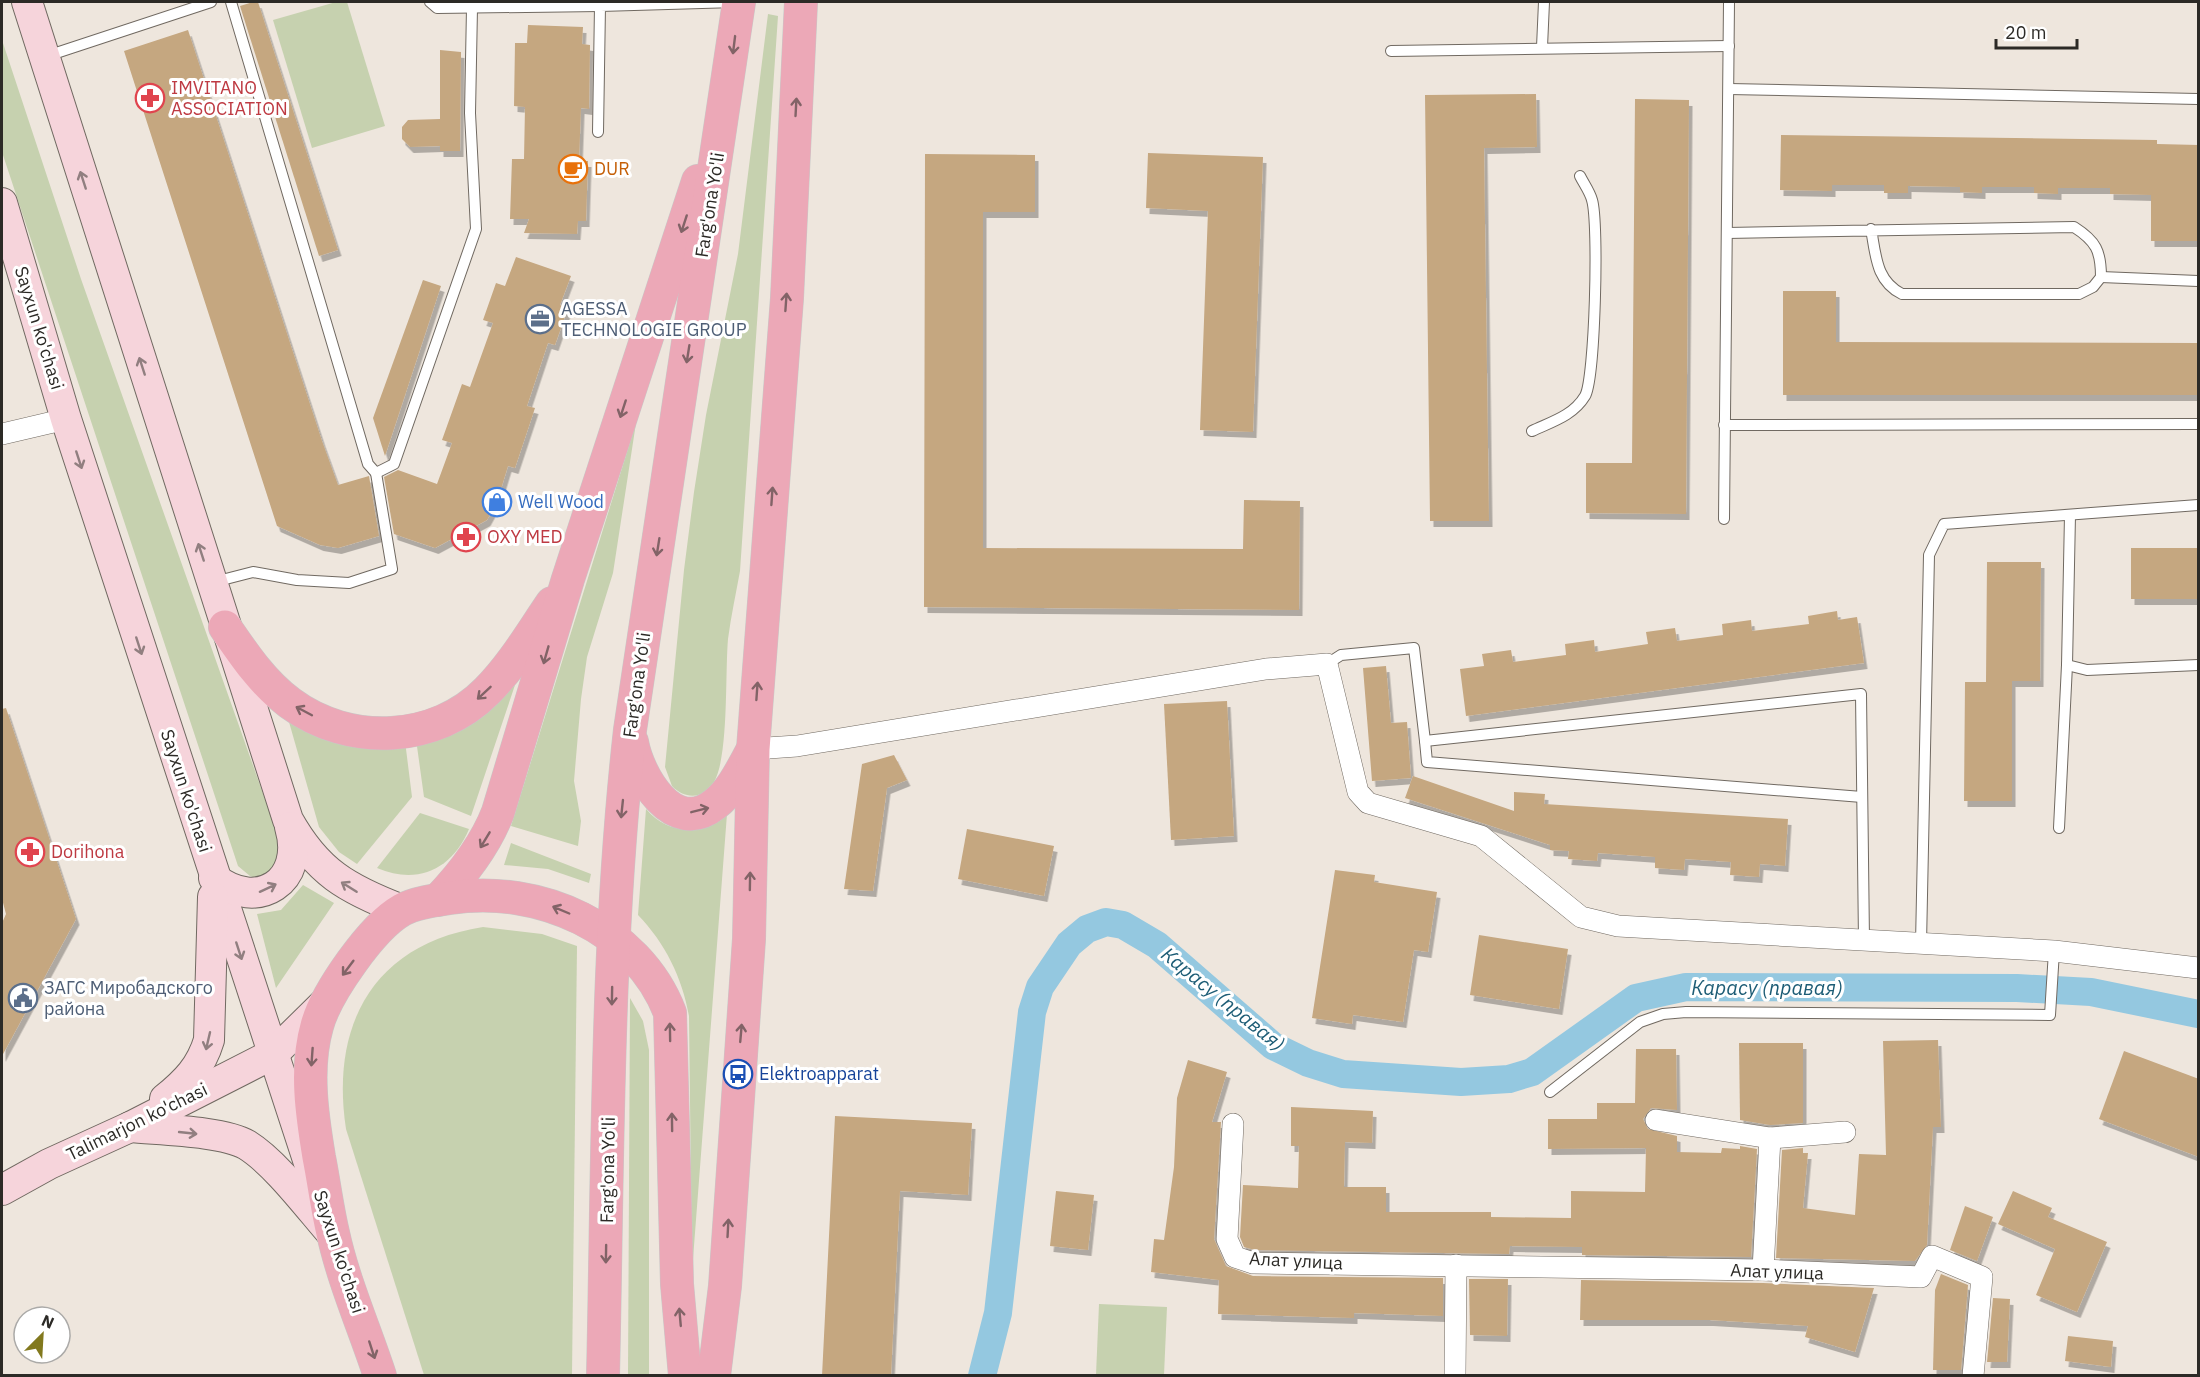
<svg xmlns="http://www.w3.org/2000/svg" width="2200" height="1377" font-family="'IBM Plex Sans',sans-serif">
	<defs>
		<filter id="shadow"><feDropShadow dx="3.5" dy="6" stdDeviation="0" flood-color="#0004"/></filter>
	</defs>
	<rect width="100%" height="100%" fill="#eee6dd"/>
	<g fill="#c6d1af">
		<path d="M336 2H347L385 126 312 148 273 20Z"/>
		<path d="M768 14 778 16 740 571C736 593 731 616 728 639 725 673 729 756 714 782 704 800 684 799 672 786L665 767 684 570 694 492 706 415 738 254Z"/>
		<path d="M2 40 81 279 284 853 278 867 257 879 250 876 238 866 2 152Z"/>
		<path d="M636 423 613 573 587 657 581 699 574 781 581 821 578 846 511 826Z"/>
		<path d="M515 685 471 816 424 797 416 739 487 707Z"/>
		<path d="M287 715 405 741 412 797 357 864 339 852 319 827Z"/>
		<path d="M646 809C667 834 702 837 727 814L692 1272 689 1016C682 977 665 943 638 915Z"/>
		<path d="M420 813 469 829C452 870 417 885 377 868Z"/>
		<path d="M511 843 591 874 589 883 548 869 504 865Z"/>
		<path d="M303 885 334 903 276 988 257 914 281 910Z"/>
		<path d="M483 927 542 934 577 946 572 1375H424L346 1129C330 1024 374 944 483 927Z"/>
		<path d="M630 998 643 1021 649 1050V1375H628Z"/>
		<path d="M1099 1304 1167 1307 1164 1375H1096Z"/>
	</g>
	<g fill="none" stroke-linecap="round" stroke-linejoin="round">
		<path stroke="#94c8e0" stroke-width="28" d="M982 1376 998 1313 1032 1012 1040 987 1069 944 1087 929 1106 922 1123 925 1157 945 1273 1046 1308 1063 1343 1074 1461 1082 1509 1079 1532 1072 1636 998 1686 987 2017 988 2091 992 2198 1014"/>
	</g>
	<g fill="#c5a780" filter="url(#shadow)">
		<path d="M253 2H258L338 250 319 256 240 6Z"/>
		<path d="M528 25 583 27 582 44 590 45 589 109 581 108 579 161H588L586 221H578L577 234 524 233 529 219H510L512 159H524L525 107 514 106 515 43H527Z"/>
		<path d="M188 30 322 441 338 485 369 476 379 536 338 548 320 545 277 526 124 51Z"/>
		<path d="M440 50 461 52 460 151H440V146L410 147 402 139V127L408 120 440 119Z"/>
		<path d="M1536 94 1537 147 1484 148 1489 521H1430L1425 95Z"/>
		<path d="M1635 99 1689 100 1686 514 1586 513V463H1632Z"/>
		<path d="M1781 135 2157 140V144L2199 145V241H2151V195L2110 194V188H2058V194L2034 193V187H1982V193L1960 192V187L1908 186V193H1884V185H1832V191L1780 190Z"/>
		<path d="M1148 153 1263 157 1253 432 1200 430 1208 211 1146 208Z"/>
		<path d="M925 154 1035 155V212H983V548L1243 549 1244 500 1300 501 1299 610 924 607Z"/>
		<path d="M516 257 571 276 560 305 568 308 555 345 548 343 527 406 535 408 515 468 508 466 497 502 487 520 435 548 394 534 384 477 398 470 437 484 452 443 442 440 462 384 470 387 493 323 483 320 496 283 505 286Z"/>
		<path d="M423 280 441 286 385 456 373 418Z"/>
		<path d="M1783 291H1836V342L2199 343V395H1783Z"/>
		<rect x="2131" y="548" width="68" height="51"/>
		<path d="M1987 562H2041L2040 681H2012V801H1964L1965 682H1986Z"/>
		<path d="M1837 611 1838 620 1857 617 1864 663 1466 716 1460 669 1484 666 1482 654 1511 650 1513 662 1566 655 1565 644 1594 640 1595 652 1648 644 1646 632 1675 628 1677 641 1723 635 1722 624 1751 620 1752 631 1809 624 1808 616Z"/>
		<path d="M1386 666 1391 723 1407 722 1411 778 1372 781 1363 668Z"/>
		<path d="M1227 701 1234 836 1171 840 1164 704Z"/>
		<path d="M6 708 76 919 2 1056V923L6 914 2 899V709Z"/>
		<path d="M894 755 907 780 887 788 873 891 844 889 862 764Z"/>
		<path d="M1413 776 1514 811V792L1545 794 1544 804 1788 819 1785 866 1760 864 1759 877 1730 875 1731 862 1685 859 1684 870 1655 868V857L1598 853 1597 861 1568 859 1569 851 1550 850V845L1405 798Z"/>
		<path d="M967 829 1054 846 1044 896 958 879Z"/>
		<path d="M1335 870 1375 875 1374 882 1437 892 1428 952 1414 950 1403 1022 1353 1015 1352 1024 1312 1018Z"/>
		<path d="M1479 935 1568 949 1559 1009 1470 995Z"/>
		<path d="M1938 1040 1941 1127H1933L1927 1245 1915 1261 1776 1258 1782 1150 1803 1148V1153H1808L1803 1208 1855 1215 1859 1154 1886 1155 1883 1041Z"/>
		<path d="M1739 1043H1803V1123L1770 1125 1740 1120Z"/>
		<path d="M1636 1049H1676L1677 1110 1651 1108 1643 1119 1648 1129 1677 1136V1152L1721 1153 1722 1148 1740 1149V1146L1757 1149 1751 1257 1582 1255V1247L1510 1246 1509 1254 1255 1250 1244 1247 1240 1237 1243 1185 1298 1188 1299 1146H1291V1107L1373 1111 1372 1143 1345 1142 1344 1187H1386V1212H1491V1217L1571 1218V1191L1645 1192 1646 1148 1548 1149V1119H1597V1103H1635Z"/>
		<path d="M2124 1051 2199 1079V1157L2099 1119Z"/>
		<path d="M1188 1060 1227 1072 1212 1122H1221L1214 1239 1226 1266 1253 1276 1443 1278V1316L1354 1313V1318L1218 1314 1219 1280 1151 1272 1154 1239 1164 1240 1174 1167 1177 1098Z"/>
		<path d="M835 1116 972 1123 968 1195 900 1191 891 1376H822Z"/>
		<path d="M1056 1191 1094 1195 1088 1250 1050 1246Z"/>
		<path d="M2013 1191 2052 1208 2048 1217 2107 1242 2077 1312 2036 1295 2055 1249 1998 1224Z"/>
		<path d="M1965 1206 1993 1217 1977 1261 1950 1250Z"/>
		<path d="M1941 1274 1968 1285 1961 1370H1933L1935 1290Z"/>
		<path d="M1469 1279H1508L1507 1336 1470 1335Z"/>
		<path d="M1581 1280 1763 1283 1874 1288 1855 1352 1805 1337 1808 1326 1710 1320H1580Z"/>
		<path d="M1993 1298 2010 1299 2007 1362H1987Z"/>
		<path d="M2068 1336 2113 1341 2111 1367 2065 1361Z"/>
	</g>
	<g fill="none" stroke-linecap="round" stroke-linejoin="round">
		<g stroke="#706961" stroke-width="12">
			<g id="lane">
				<path d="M231 2 368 464 376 473 394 464 476 229 470 113 472 8"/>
				<path d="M430 2 437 8 600 6V2"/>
				<path d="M1542 47 1544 2"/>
				<path d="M1391 51 1729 46"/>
				<path d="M47 56 211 2"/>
				<path d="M1729 89 2198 99"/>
				<path d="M598 132 600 6 736 2"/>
				<path d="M1727 233 2074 227C2096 241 2101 251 2101 277L2093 287 2079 294H1902C1876 281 1876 256 1871 229"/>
				<path d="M2101 277 2198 281"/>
				<path d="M1724 425 2198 424"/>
				<path d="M1532 431C1551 422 1573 416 1585 396 1595 379 1599 223 1592 200 1590 192 1584 184 1580 176"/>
				<path d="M2070 515 2067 665 2087 670 2198 665"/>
				<path d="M1724 519 1729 2"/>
				<path d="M214 582 253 572 297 580 349 583 392 569 376 473"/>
				<path d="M1327 664 1341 655 1414 648 1425 741 1861 694 1864 941"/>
				<path d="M1425 741 1427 762 1862 797"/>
				<path d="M2059 828 2067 665"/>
				<path d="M1921 944 1929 555 1944 524 2198 505"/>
				<path d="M1550 1092 1640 1022 1663 1014 1686 1012 2050 1015 2054 951"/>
			</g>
		</g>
		<g stroke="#706961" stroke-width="22">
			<g id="street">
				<path d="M2 434 66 419"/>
				<path d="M753 749 797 746 1266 669 1327 664 1358 792 1368 803 1481 836 1581 917 1618 926 2054 951 2198 968"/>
				<path d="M1656 1120 1770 1138 1845 1132"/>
				<path d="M1233 1124 1227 1239 1235 1257 1253 1263 1763 1270 1921 1277 1932 1256 1982 1277 1973 1376"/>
				<path d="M1763 1270 1770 1138"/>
				<path d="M1455 1376 1456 1265"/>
			</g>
		</g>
		<g stroke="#706961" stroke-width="32">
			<g id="secondary">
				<path d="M27 2 288 820C317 872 347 889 402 910"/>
				<path d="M2 203 66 419 311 1169"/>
				<path d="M214 878C258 913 306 881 290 827"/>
				<path d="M165 1099C186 1082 201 1067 209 1040L213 897"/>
				<path d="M130 1127C160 1130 223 1131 247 1145 276 1163 310 1209 333 1235"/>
				<path d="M2 1190 49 1164 130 1127 273 1054 327 1001"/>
			</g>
		</g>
		<g stroke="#c8c8c7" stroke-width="34">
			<g id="primary">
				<path d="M225 627C244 655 263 683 290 703 349 747 436 743 487 691 513 665 532 632 552 603"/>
				<path d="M632 742C638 776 673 838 715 804 732 791 742 769 752 751"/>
				<path d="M438 900C463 874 485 846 498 812L568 579 698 181"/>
				<path d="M380 1376C365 1330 343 1280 333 1233 327 1208 324 1182 319 1157 312 1115 305 1068 317 1026 326 993 372 927 402 910 415 903 436 900 450 898 538 884 638 928 670 1013L677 1284 685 1376"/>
				<path d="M603 1376C608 1160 606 944 630 730L739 2"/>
				<path d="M714 1376 725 1286 749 939 753 749 787 298 801 2"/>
			</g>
		</g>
		<use href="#lane" stroke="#fff" stroke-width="10"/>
		<use href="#street" stroke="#fff" stroke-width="21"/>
		<use href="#secondary" stroke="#f6d4db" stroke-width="30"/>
		<use href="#primary" stroke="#eca8b7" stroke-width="33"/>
	</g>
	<defs><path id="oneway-shaft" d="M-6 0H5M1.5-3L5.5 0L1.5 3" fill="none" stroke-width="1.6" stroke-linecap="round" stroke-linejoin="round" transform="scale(1.5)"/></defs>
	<g stroke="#826367">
		<use href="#oneway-shaft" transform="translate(734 45) rotate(97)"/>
		<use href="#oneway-shaft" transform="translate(796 107) rotate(-87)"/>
		<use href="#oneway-shaft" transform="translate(684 224) rotate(108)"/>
		<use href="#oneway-shaft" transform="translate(786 302) rotate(-86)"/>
		<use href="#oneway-shaft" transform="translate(688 354) rotate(99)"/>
		<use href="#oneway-shaft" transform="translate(623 409) rotate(108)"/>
		<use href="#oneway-shaft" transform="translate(772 496) rotate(-86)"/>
		<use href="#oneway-shaft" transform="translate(658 547) rotate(99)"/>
		<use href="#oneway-shaft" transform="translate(546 655) rotate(106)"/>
		<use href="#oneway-shaft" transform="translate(757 691) rotate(-86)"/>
		<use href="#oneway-shaft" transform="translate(484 693) rotate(137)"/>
		<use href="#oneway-shaft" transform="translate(304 711) rotate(-152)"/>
		<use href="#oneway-shaft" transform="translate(622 809) rotate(96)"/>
		<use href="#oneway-shaft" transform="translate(700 810) rotate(-14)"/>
		<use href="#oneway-shaft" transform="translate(485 840) rotate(121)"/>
		<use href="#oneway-shaft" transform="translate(750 881) rotate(-89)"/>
		<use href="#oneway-shaft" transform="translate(561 910) rotate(-157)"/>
		<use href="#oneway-shaft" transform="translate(348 968) rotate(127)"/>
		<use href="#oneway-shaft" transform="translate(612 996) rotate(91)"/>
		<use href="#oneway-shaft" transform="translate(670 1032) rotate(-91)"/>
		<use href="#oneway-shaft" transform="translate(741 1033) rotate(-85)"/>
		<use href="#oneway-shaft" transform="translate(312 1057) rotate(94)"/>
		<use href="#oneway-shaft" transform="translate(672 1122) rotate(-91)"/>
		<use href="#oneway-shaft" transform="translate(728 1228) rotate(-87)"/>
		<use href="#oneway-shaft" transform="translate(606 1254) rotate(91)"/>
		<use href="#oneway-shaft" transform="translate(680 1317) rotate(-95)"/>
		<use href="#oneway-shaft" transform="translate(372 1350) rotate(72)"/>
	</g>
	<g stroke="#917f80">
		<use href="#oneway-shaft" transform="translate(83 180) rotate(-108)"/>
		<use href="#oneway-shaft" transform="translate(142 366) rotate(-108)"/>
		<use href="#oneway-shaft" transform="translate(79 460) rotate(72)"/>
		<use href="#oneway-shaft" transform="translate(201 552) rotate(-108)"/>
		<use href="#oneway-shaft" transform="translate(139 646) rotate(72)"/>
		<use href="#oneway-shaft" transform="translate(349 887) rotate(-148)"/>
		<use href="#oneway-shaft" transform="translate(268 888) rotate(-25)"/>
		<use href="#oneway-shaft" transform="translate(239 951) rotate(72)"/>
		<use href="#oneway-shaft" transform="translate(208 1041) rotate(103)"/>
		<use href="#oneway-shaft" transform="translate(188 1133) rotate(6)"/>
	</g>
	<defs>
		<g id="pharmacy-ring" transform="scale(1.5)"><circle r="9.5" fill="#fff" stroke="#e0444e" stroke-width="1.5"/><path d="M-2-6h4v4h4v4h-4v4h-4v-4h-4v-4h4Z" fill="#e0444e"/></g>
		<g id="cafe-ring" transform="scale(1.5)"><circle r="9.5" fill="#fff" stroke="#e8710a" stroke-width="1.5"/><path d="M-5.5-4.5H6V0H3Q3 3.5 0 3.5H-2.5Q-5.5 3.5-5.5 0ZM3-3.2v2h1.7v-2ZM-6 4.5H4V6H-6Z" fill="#e8710a"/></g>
		<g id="office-ring" transform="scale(1.5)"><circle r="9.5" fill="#fff" stroke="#5c6f8a" stroke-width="1.5"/><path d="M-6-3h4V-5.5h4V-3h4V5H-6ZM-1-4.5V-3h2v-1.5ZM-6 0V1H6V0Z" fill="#5c6f8a"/></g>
		<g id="shop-ring" transform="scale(1.5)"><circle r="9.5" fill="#fff" stroke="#3f7fe0" stroke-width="1.5"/><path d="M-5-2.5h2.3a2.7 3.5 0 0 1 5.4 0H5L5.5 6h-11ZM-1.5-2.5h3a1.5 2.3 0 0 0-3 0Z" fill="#3f7fe0"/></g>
		<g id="civic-ring" transform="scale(1.5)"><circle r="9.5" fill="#fff" stroke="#5c6f8a" stroke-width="1.5"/><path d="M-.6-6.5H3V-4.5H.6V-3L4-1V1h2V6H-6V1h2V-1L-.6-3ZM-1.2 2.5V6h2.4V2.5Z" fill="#5c6f8a"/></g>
		<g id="bus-ring" transform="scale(1.5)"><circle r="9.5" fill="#fff" stroke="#1a4fb4" stroke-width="1.5"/><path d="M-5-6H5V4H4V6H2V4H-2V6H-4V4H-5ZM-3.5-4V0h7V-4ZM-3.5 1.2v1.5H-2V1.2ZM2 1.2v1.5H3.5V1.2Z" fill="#1a4fb4"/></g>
	</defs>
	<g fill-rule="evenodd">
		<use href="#pharmacy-ring" x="150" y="98"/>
		<use href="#cafe-ring" x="573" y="169"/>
		<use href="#office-ring" x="540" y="319"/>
		<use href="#shop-ring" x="497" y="502"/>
		<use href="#pharmacy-ring" x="466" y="537"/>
		<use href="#pharmacy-ring" x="30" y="852"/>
		<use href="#civic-ring" x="23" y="998"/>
		<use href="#bus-ring" x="738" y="1074"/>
	</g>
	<g text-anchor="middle" stroke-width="6" stroke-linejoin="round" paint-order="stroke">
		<g font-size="18" fill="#be3a42" stroke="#fff" text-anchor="start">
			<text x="171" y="94">IMVITANO<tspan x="171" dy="21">ASSOCIATION</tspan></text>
			<text x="487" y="543">OXY MED</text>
			<text x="51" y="858">Dorihona</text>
		</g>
		<g font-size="18" fill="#c56008" stroke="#fff" text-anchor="start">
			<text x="594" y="175">DUR</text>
		</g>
		<g font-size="18" fill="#2c2a26" stroke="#fff">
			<text transform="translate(710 205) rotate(-81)" y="6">Farg'ona Yo'li</text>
			<text transform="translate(39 328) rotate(73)" y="6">Sayxun ko'chasi</text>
			<text transform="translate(637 685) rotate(-82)" y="6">Farg'ona Yo'li</text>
			<text transform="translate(186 791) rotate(72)" y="6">Sayxun ko'chasi</text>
			<text transform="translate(137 1122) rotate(-26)" y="6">Talimarjon ko'chasi</text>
			<text transform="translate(608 1170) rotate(-89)" y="6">Farg'ona Yo'li</text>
			<text transform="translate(339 1252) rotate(72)" y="6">Sayxun ko'chasi</text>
			<text transform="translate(1296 1261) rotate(3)" y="6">Алат улица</text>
			<text transform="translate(1777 1272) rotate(2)" y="6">Алат улица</text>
		</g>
		<g font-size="18" fill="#4e5e75" stroke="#fff" text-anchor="start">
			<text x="561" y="315">AGESSA<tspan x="561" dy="21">TECHNOLOGIE GROUP</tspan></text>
			<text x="44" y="994">ЗАГС Миробадского<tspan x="44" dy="21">района</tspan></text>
		</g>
		<g font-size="18" fill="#366cbe" stroke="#fff" text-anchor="start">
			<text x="518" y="508">Well Wood</text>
		</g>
		<g font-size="18" fill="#164399" stroke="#fff" text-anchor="start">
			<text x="759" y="1080">Elektroapparat</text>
		</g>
		<g font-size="20" font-style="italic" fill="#1c5c75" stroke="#fff">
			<text x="1767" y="995">Карасу (правая)</text>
			<text transform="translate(1223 999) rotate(39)" y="7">Карасу (правая)</text>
		</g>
	</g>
	<rect width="2200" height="1377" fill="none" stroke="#2c2a26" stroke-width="6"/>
	<g transform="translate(42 1335) rotate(24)"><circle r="28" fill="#ffffff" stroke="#abaaa8" stroke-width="1.5"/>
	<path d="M0-4.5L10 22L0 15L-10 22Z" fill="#82791e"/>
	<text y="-9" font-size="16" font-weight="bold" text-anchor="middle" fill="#2c2a26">N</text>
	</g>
	<path d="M1996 39v9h81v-9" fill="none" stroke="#2c2a26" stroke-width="3"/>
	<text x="2005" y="39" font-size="18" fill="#2c2a26" stroke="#ffffff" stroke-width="4.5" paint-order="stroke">20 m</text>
</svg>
